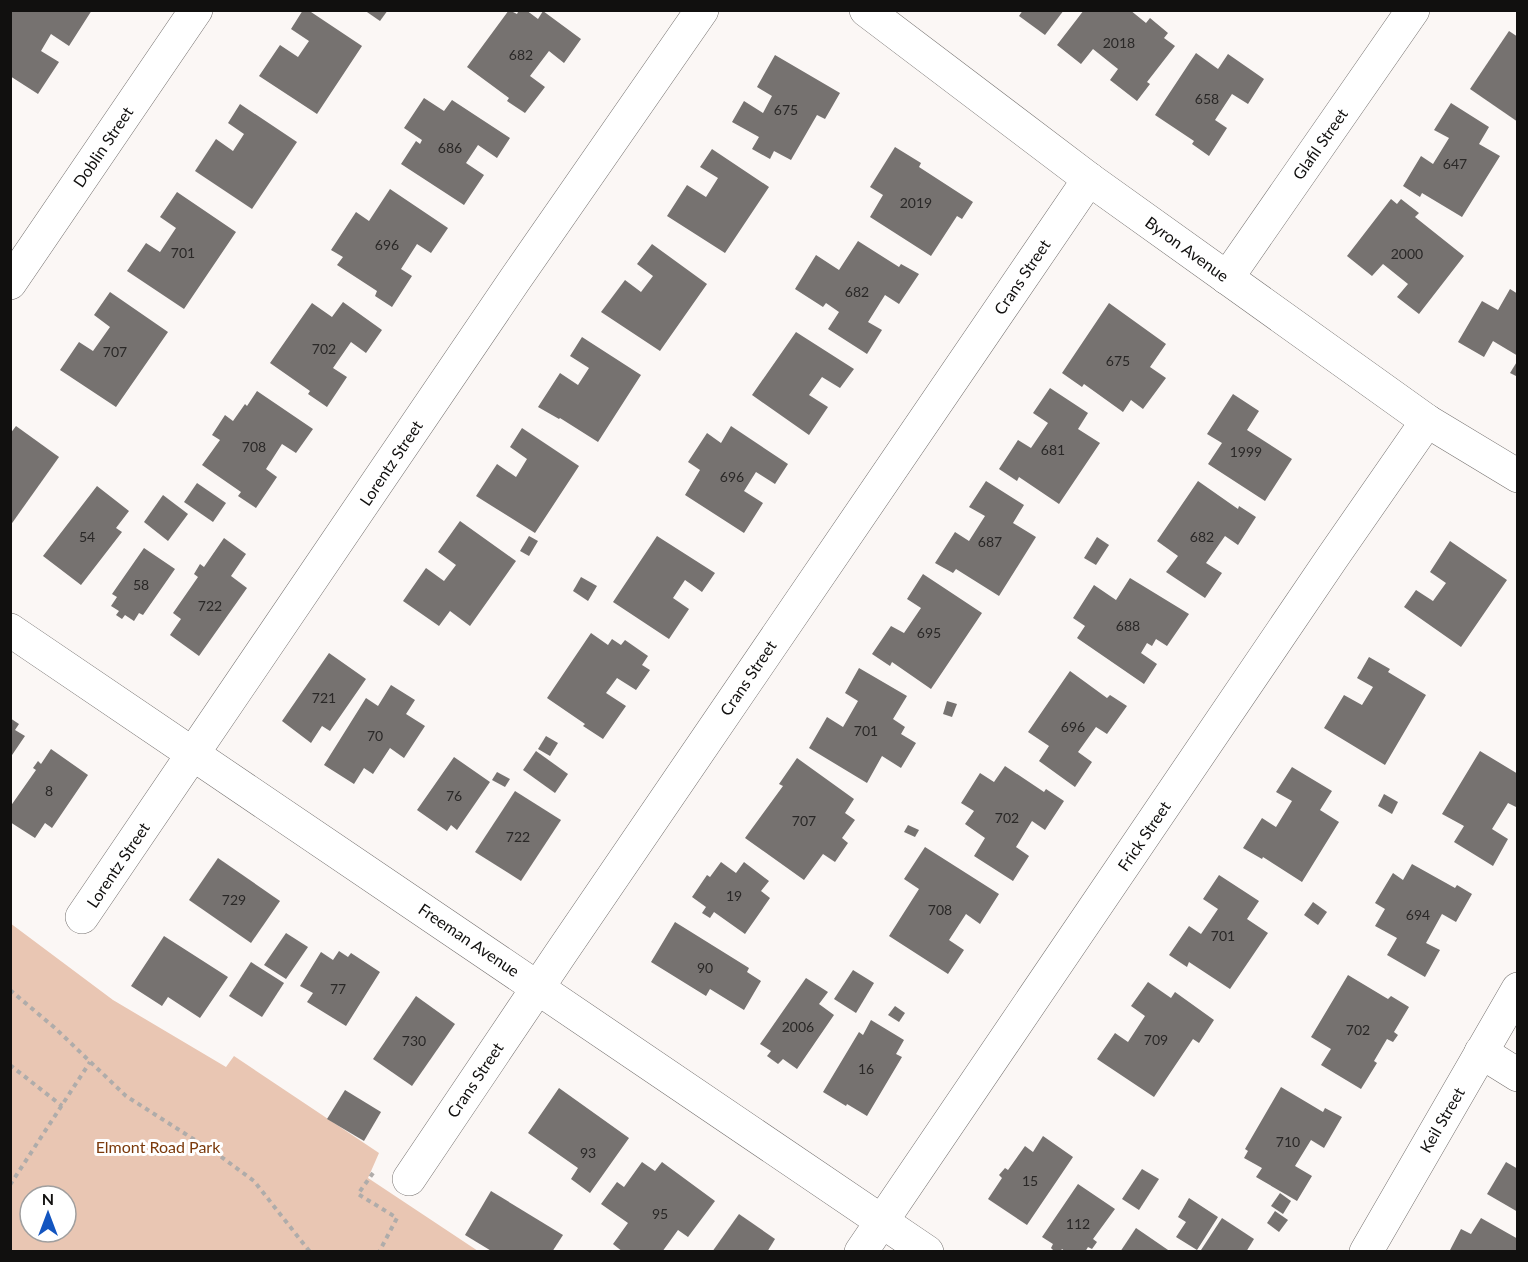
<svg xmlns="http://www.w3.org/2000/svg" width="1528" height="1262" font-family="Lato,sans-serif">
	<rect width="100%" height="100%" fill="#fbf7f5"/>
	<path fill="#e9c6b3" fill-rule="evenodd" d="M10 923 113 1000 226 1067 234 1056 379 1153 368 1178 478 1251H11ZM30 1196H66V1232H30Z"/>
	<g fill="#767270">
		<path d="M10 10H92L69 46 51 34 41 51 59 62 38 94 10 76Z"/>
		<path d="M303 10H308L362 46 317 114 259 76 280 45 298 57 309 41 291 29Z"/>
		<path d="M364 10H388L380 21Z"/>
		<path d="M509 10 517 14 519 10H526L538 19 543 11 581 39 564 63 549 51 530 76 545 87 525 113 507 101 509 98 467 67Z"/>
		<path d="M1023 10H1064L1045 35 1019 16Z"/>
		<path d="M1084 10H1130L1146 23 1150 18 1168 33 1164 38 1175 46 1147 82 1150 84 1137 101 1110 80 1118 69 1093 49 1081 64 1057 45Z"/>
		<path d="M1509 31 1518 37V122L1470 89Z"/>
		<path d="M1196 53 1218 69 1228 54 1264 79 1248 104 1232 94 1215 120 1227 128 1209 156 1192 144 1194 141 1155 115Z"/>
		<path d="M775 55 840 93 825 119 817 115 791 160 774 151 770 159 752 149 759 137 732 122 744 101 763 113 772 96 757 87Z"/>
		<path d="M424 98 444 111 452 100 510 138 497 158 478 145 466 163 484 175 464 205 401 164 416 141 420 144 422 140 404 128Z"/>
		<path d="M1451 103 1489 127 1479 144 1500 156 1462 217 1422 193 1420 197 1403 186 1421 156 1433 164 1449 138 1434 130Z"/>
		<path d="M240 104 297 142 252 209 195 171 216 139 233 151 244 134 228 123Z"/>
		<path d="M895 147 921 163 919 167 973 202 962 219 957 216 931 256 870 217 883 195 870 187Z"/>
		<path d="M712 149 769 187 725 253 667 216 687 185 706 197 718 178 700 167Z"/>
		<path d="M390 189 448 228 431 253 417 244 401 269 412 276 392 307 375 296 377 291 337 265 343 257 331 250 356 212 369 221Z"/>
		<path d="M177 192 236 232 184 309 127 271 146 243 160 252 176 228 160 217Z"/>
		<path d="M1391 199 1397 204 1401 199 1419 213 1415 217 1464 256 1419 314 1397 297 1408 284 1383 264 1372 276 1347 256Z"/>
		<path d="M858 241 899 267 901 264 919 274 899 304 885 295 868 322 882 330 867 354 828 329 839 312 826 303 823 307 795 289 816 255 839 270Z"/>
		<path d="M652 244 707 284 660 351 601 312 625 280 641 292 653 276 637 264Z"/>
		<path d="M1510 289 1518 294V356L1493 341 1484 357 1458 342 1482 301 1498 310Z"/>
		<path d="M110 292 168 332 116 407 60 370 79 342 93 351 110 327 94 315Z"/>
		<path d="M343 302 382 330 366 353 351 342 333 368 347 377 327 407 308 394 310 391 270 363 312 303 332 317Z"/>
		<path d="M1109 303 1166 344 1150 367 1166 378 1143 409 1131 400 1123 412 1084 384 1082 387 1062 373Z"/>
		<path d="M796 332 854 369 840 388 822 377 809 395 828 407 809 435 752 395Z"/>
		<path d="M582 337 641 375 598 442 560 418 559 419 538 407 560 373 578 385 589 368 570 356Z"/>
		<path d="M1518 360V377L1510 373Z"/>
		<path d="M1050 388 1088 413 1078 429 1100 443 1059 504 1019 477 1017 481 999 469 1018 440 1031 448 1048 423 1033 413Z"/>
		<path d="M257 391 313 429 296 453 282 444 266 469 277 477 256 508 238 496 241 492 202 465 220 440 212 435 225 415 233 421 245 404 247 406Z"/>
		<path d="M1233 394 1259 411 1247 430 1292 459 1265 501 1208 464 1222 443 1207 434Z"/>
		<path d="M16 426 59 457 10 526V434Z"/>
		<path d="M731 426 788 464 775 484 756 472 744 491 763 503 744 533 685 495 700 470 688 462 707 433 721 443Z"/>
		<path d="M522 428 579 466 535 533 476 496 497 464 516 477 527 459 510 447Z"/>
		<path d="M986 481 1024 505 1013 523 1036 537 999 596 956 569 953 573 935 563 955 532 969 541 985 516 969 507Z"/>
		<path d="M1198 481 1238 509 1239 506 1256 517 1238 545 1225 536 1206 563 1222 573 1205 598 1166 572 1178 556 1157 541Z"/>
		<path d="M197 483 226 503 213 522 184 502Z"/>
		<path d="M97 486 129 511 116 528 122 532 81 585 43 556Z"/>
		<path d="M163 495 188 514 168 541 144 522Z"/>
		<path d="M460 521 516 561 470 626 450 611 439 626 403 601 426 568 444 581 456 565 438 552Z"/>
		<path d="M529 536 538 541 529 556 520 551Z"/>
		<path d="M657 536 715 573 702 592 685 580 673 598 689 609 669 639 613 602Z"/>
		<path d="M1097 537 1109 545 1096 565 1084 558Z"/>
		<path d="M224 538 246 554 231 576 247 588 199 656 170 635 181 619 173 613 198 577 194 574 200 564 204 567Z"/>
		<path d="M1450 541 1507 580 1461 647 1404 607 1416 590 1433 601 1446 583 1430 572Z"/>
		<path d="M144 548 175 569 143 615 139 613 134 621 125 615 122 619 116 615 119 611 111 606 117 597 112 594Z"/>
		<path d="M923 574 982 613 931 689 892 662 890 666 872 654 891 626 904 633 921 608 907 599Z"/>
		<path d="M581 577 597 586 588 601 573 591Z"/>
		<path d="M1130 578 1189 614 1167 646 1156 639 1152 646 1147 643 1141 653 1157 664 1144 684 1077 638 1085 626 1073 618 1094 585 1116 600Z"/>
		<path d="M591 633 608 645 612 639 621 645 625 640 648 656 642 665 650 670 636 690 617 678 606 693 626 706 603 739 583 726 585 724 547 698Z"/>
		<path d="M329 653 366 679 330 731 322 726 311 743 282 721Z"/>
		<path d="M1369 657 1390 669 1388 672 1426 695 1385 765 1324 728 1344 695 1362 705 1373 687 1357 678Z"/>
		<path d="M859 668 907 696 893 719 905 727 901 734 916 743 901 768 882 756 867 783 809 748 827 717 843 727 858 701 845 693Z"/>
		<path d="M1070 671 1107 698 1110 695 1127 706 1107 734 1096 727 1078 752 1092 762 1075 787 1039 761 1049 746 1028 732Z"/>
		<path d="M391 685 415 700 406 714 425 726 404 758 390 748 373 774 364 768 354 784 324 765 366 698 378 706Z"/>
		<path d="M947 701 957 704 952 717 943 714Z"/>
		<path d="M10 718 19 724 15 730 25 736 10 758Z"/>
		<path d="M546 736 558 743 550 756 538 749Z"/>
		<path d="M51 749 88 775 52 828 45 823 35 838 10 822V807L36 770 33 768 38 761 41 764Z"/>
		<path d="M536 751 568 774 555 793 523 770Z"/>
		<path d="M1480 751 1518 774V808L1508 803 1492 829 1508 839 1493 866 1454 842 1464 826 1442 814Z"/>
		<path d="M454 757 490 782 457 830 451 825 447 831 417 810Z"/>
		<path d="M797 758 854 799 845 813 855 820 842 838 848 843 835 862 823 854 804 880 745 838 783 786 779 784Z"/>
		<path d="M1005 766 1044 792 1046 789 1064 801 1045 830 1032 821 1016 847 1029 856 1013 881 974 856 985 838 965 824 974 811 961 803 980 773 994 782Z"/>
		<path d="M1292 767 1332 791 1320 810 1339 822 1302 882 1263 857 1262 859 1243 848 1262 818 1276 827 1292 801 1276 792Z"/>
		<path d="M497 772 510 779 505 787 492 780Z"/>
		<path d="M515 791 561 820 521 881 475 852Z"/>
		<path d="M1384 794 1398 802 1392 814 1378 806Z"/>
		<path d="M908 825 919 830 915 837 904 832Z"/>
		<path d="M925 847 999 894 980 924 966 914 949 940 964 950 948 974 889 936 919 889 904 879Z"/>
		<path d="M218 858 280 901 251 943 189 900Z"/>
		<path d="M721 862 736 873 744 862 769 881 761 891 770 898 745 934 714 912 710 918 702 913 706 907 692 897 707 875 710 877Z"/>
		<path d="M1412 864 1455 888 1457 885 1472 894 1456 922 1442 914 1426 943 1440 950 1425 977 1387 955 1397 938 1375 926 1385 909 1375 903 1393 873 1403 880Z"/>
		<path d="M1219 875 1259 901 1247 919 1268 933 1230 989 1189 962 1187 967 1169 955 1189 926 1201 934 1218 909 1203 899Z"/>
		<path d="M1313 902 1327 912 1318 925 1304 915Z"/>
		<path d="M675 922 749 968 747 972 761 981 744 1010 710 989 706 996 651 962Z"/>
		<path d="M286 933 308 947 286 979 264 965Z"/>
		<path d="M164 936 228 977 200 1018 168 997 162 1006 131 986Z"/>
		<path d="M339 951 348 957 351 953 380 972 346 1026 307 1002 313 993 300 986 321 952 333 960Z"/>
		<path d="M251 962 284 983 262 1017 229 996Z"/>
		<path d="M853 970 874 983 856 1013 834 999Z"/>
		<path d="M1348 975 1388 999 1391 996 1409 1007 1394 1032 1398 1035 1393 1042 1387 1039 1374 1061 1377 1063 1361 1089 1321 1065 1331 1049 1311 1037Z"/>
		<path d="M806 978 828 992 819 1004 834 1015 797 1069 783 1059 778 1064 767 1056 771 1051 760 1044Z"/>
		<path d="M1148 982 1171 998 1175 992 1214 1020 1199 1043 1193 1039 1154 1097 1097 1059 1115 1033 1128 1042 1145 1016 1131 1006Z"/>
		<path d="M416 996 455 1024 412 1086 373 1059Z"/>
		<path d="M895 1006 905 1013 899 1022 888 1015Z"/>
		<path d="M871 1020 904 1040 896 1054 902 1057 867 1116 847 1104 846 1106 823 1092 859 1032 863 1035Z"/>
		<path d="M1281 1087 1323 1112 1325 1108 1342 1117 1324 1148 1311 1140 1295 1166 1312 1176 1297 1201 1256 1177 1262 1168 1244 1158 1248 1151 1245 1149Z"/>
		<path d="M559 1088 629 1138 590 1193 571 1179 578 1168 528 1133Z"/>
		<path d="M345 1090 381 1112 364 1141 327 1119Z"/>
		<path d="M1043 1136 1073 1157 1027 1225 988 1199 1002 1178 999 1175 1005 1168 1008 1170 1025 1146 1033 1152Z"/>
		<path d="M642 1162 655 1171 662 1162 715 1201 688 1237 678 1230 662 1252H623L613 1244 628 1223 601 1204 617 1182 624 1187Z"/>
		<path d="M1506 1162 1518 1169V1212L1487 1194Z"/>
		<path d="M1142 1169 1159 1179 1139 1210 1122 1199Z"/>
		<path d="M1078 1184 1115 1209 1093 1239 1097 1242 1092 1249 1088 1247 1085 1252H1066L1062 1249 1060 1252H1055L1051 1248 1053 1244 1042 1237Z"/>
		<path d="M491 1191 563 1235 552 1252H493L465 1235Z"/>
		<path d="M1280 1193 1291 1201 1283 1214 1271 1206Z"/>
		<path d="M1189 1198 1218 1217 1197 1250 1176 1237 1186 1222 1178 1217Z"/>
		<path d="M1275 1211 1288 1220 1279 1232 1267 1223Z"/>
		<path d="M739 1214 775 1239 767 1252H712Z"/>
		<path d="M1222 1218 1254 1239 1246 1252 1201 1250Z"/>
		<path d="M1481 1218 1518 1239V1252H1449L1461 1229 1471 1234Z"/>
		<path d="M1136 1228 1171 1252H1120Z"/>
	</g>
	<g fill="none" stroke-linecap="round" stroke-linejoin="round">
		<g stroke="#75716f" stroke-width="34">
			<g id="minor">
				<path d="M866 10 1089 179 1427 421 1518 476"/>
				<path d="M1227 278 1413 10"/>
				<path d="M10 283 196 10"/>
				<path d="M10 630 927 1252"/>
				<path d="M82 917 514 281 702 10"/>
				<path d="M1481 1052 1518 1075"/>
				<path d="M409 1179 561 953 1089 179"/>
				<path d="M861 1252 1332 558 1427 421"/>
				<path d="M1366 1252 1518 989"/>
			</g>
		</g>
		<g stroke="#afacaa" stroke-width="4" stroke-dasharray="4.5 4.5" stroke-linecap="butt">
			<path d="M10 990 55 1028 126 1096 220 1156 254 1181 310 1252"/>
			<path d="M10 1065 62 1106"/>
			<path d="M373 1173 358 1194 397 1218 379 1252"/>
			<path d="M10 1185 90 1062"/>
		</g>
		<use href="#minor" stroke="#fff" stroke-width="33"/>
	</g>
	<g text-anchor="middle" stroke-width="6" stroke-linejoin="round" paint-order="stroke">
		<g font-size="14" fill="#2a2827">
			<text x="1119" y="48">2018</text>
			<text x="521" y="60">682</text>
			<text x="1207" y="104">658</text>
			<text x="786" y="115">675</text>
			<text x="450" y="153">686</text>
			<text x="1455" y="169">647</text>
			<text x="916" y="208">2019</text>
			<text x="387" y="250">696</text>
			<text x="183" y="258">701</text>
			<text x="1407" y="259">2000</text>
			<text x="857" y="297">682</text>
			<text x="324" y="354">702</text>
			<text x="115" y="357">707</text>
			<text x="1118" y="366">675</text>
			<text x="254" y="452">708</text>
			<text x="1053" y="455">681</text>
			<text x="1246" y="457">1999</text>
			<text x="732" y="482">696</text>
			<text x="87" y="542">54</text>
			<text x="1202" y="542">682</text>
			<text x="990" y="547">687</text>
			<text x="141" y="590">58</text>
			<text x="210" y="611">722</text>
			<text x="1128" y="631">688</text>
			<text x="929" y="638">695</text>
			<text x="324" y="703">721</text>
			<text x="1073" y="732">696</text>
			<text x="866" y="736">701</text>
			<text x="375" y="741">70</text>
			<text x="49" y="796">8</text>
			<text x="454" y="801">76</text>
			<text x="1007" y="823">702</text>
			<text x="804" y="826">707</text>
			<text x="518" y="842">722</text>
			<text x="734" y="901">19</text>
			<text x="234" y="905">729</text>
			<text x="940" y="915">708</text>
			<text x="1418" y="920">694</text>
			<text x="1223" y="941">701</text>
			<text x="705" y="973">90</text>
			<text x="338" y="994">77</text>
			<text x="798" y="1032">2006</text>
			<text x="1358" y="1035">702</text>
			<text x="1156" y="1045">709</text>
			<text x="414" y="1046">730</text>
			<text x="866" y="1074">16</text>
			<text x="1288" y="1147">710</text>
			<text x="588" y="1158">93</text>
			<text x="1030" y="1186">15</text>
			<text x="660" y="1219">95</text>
			<text x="1078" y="1229">112</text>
		</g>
		<g font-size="16" fill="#11100f" stroke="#fff">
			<text transform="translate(1320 144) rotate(-55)" y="6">Glafil Street</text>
			<text transform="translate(103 147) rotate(-56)" y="6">Doblin Street</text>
			<text transform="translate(1187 249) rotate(36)" y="6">Byron Avenue</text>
			<text transform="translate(1022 277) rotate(-56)" y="6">Crans Street</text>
			<text transform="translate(391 463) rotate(-56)" y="6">Lorentz Street</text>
			<text transform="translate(748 678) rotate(-56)" y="6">Crans Street</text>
			<text transform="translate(1144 836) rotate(-56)" y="6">Frick Street</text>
			<text transform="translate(118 865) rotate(-56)" y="6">Lorentz Street</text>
			<text transform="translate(469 940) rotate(34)" y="6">Freeman Avenue</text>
			<text transform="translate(475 1080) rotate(-56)" y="6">Crans Street</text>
			<text transform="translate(1442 1120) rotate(-60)" y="6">Keil Street</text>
		</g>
		<g font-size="16" fill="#7b3a0c" stroke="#fff">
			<text x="158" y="1153">Elmont Road Park</text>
		</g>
	</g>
	<rect width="1528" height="1262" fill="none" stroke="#11100f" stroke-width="24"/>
	<g transform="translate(48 1214)"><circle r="28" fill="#ffffff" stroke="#a09f9f" stroke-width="1.5"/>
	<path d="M0-4.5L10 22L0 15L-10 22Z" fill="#1355c0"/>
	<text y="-9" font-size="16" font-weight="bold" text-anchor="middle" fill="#11100f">N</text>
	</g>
</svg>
